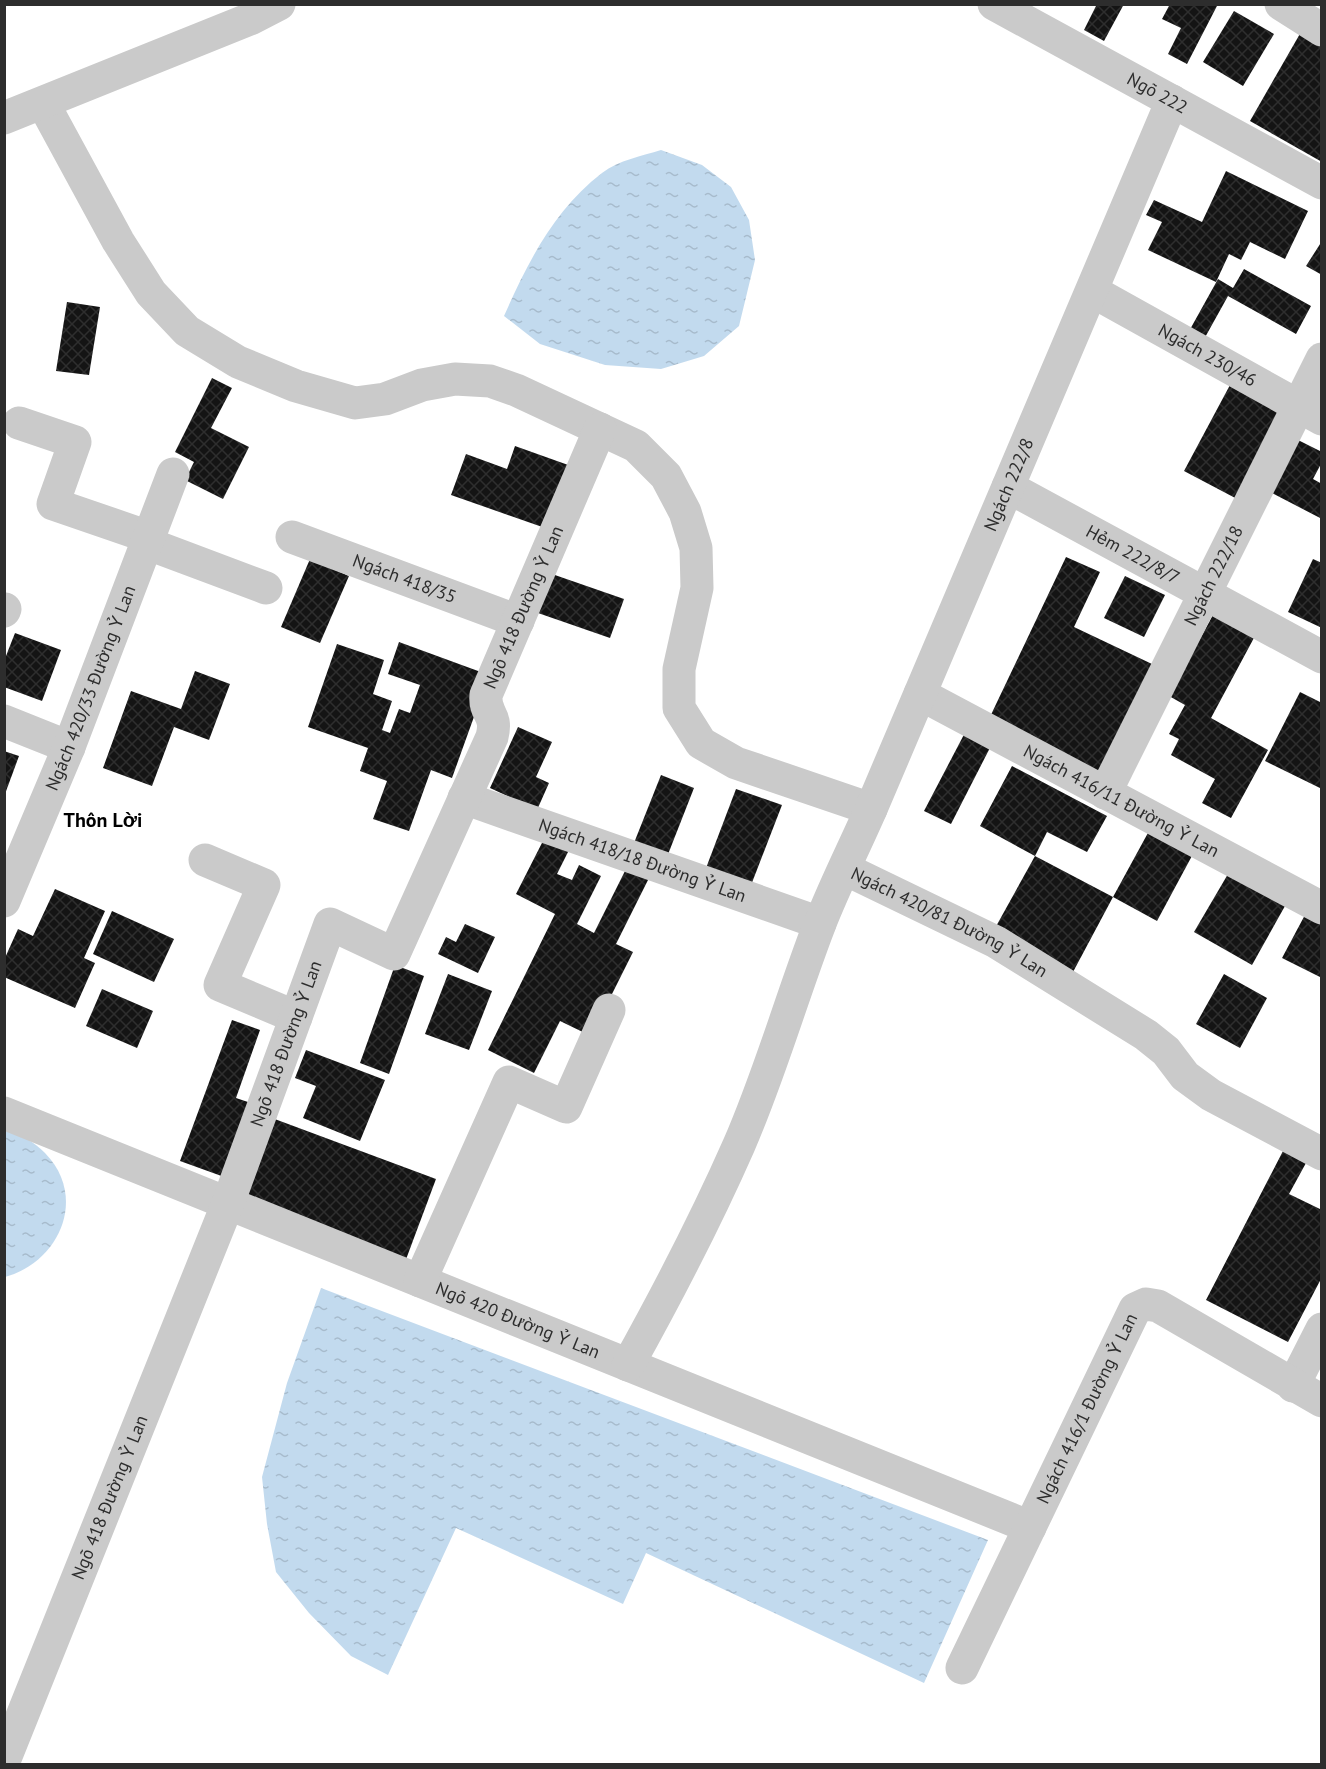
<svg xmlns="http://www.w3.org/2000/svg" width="1326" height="1769" font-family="'PT Sans',sans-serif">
	<defs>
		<pattern id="water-ripples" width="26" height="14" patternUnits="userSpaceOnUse" patternTransform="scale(1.5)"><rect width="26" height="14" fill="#c2daee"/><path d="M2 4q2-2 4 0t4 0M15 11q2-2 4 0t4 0" fill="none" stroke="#a7bbcc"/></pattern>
		<pattern id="building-cross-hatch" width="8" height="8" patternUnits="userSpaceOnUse" patternTransform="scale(1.5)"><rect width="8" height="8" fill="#141414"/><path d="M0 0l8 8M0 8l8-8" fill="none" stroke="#2e2e2e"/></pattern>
	</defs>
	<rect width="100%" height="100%" fill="#fff"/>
	<g fill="url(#water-ripples)">
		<path d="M661 150 702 165 731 187 749 220 755 260 739 326 704 356 661 369 605 365 540 344 504 316C528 262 554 210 602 173 619 160 642 156 661 150Z"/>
		<path d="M5 1131C20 1133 34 1142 45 1153 88 1197 60 1262 5 1277Z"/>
		<path d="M321 1288 988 1540 924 1683 646 1553 623 1604 456 1528 388 1675 351 1656 309 1613 276 1572 267 1524 262 1477 287 1383Z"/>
	</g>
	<g fill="url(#building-cross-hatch)">
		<path d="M1097 4H1124L1104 41 1084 30Z"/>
		<path d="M1170 4H1218L1187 64 1168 54 1181 28 1162 19Z"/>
		<path d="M1234 11 1274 34 1243 86 1203 62Z"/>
		<path d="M1301 32 1322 44V162L1250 121Z"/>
		<path d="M1226 171 1308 211 1285 259 1250 242 1241 260 1229 254 1216 282 1148 250 1162 222 1146 215 1154 200 1202 222Z"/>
		<path d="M1322 241V275L1306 266Z"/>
		<path d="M1244 269 1311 306 1296 334 1228 296 1203 341 1188 333 1218 279 1233 288Z"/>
		<path d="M67 302 100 307 89 375 56 371Z"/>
		<path d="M212 378 232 388 211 428 249 447 223 499 185 480 194 462 175 452Z"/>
		<path d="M1230 385 1285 414 1239 500 1184 471Z"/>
		<path d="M1298 440 1322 452V462L1313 479 1322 484V519L1270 492Z"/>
		<path d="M515 446 571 466 548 529 451 495 466 454 507 469Z"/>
		<path d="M1066 557 1100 572 1074 627 1152 664 1100 774 988 721Z"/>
		<path d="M310 559 349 576 320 643 281 627Z"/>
		<path d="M1313 559 1322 563V628L1288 612Z"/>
		<path d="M552 574 624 599 610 638 538 613Z"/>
		<path d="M1125 576 1165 595 1144 637 1104 618Z"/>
		<path d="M1214 613 1255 636 1211 718 1268 750 1231 818 1202 803 1215 779 1171 755 1179 739 1169 734 1185 705 1169 696Z"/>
		<path d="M15 633 61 650 42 701 4 687V661Z"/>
		<path d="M399 642 489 675 452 778 431 770 409 831 373 819 387 781 360 771 368 748 308 727 337 644 384 660 373 694 392 701 382 730 390 733 399 709 410 713 420 685 388 674Z"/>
		<path d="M195 671 230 684 209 740 174 727 152 786 103 768 131 691 181 709Z"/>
		<path d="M1300 692 1322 703V789L1265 761Z"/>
		<path d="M969 725 995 738 951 824 924 811Z"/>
		<path d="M518 727 552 742 536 777 549 783 537 810 490 788Z"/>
		<path d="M4 751 19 756 5 794H4Z"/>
		<path d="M1012 766 1107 816 1087 852 1047 832 1035 856 980 826Z"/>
		<path d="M661 775 694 788 665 862 632 848Z"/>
		<path d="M736 789 782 805 748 893 703 876Z"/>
		<path d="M1149 831 1193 854 1157 921 1113 897Z"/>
		<path d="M545 837 569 850 557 874 572 880 579 865 601 876 577 924 594 933 629 863 651 874 616 944 633 952 591 1036 560 1021 534 1073 488 1050 555 914 516 894Z"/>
		<path d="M1035 856 1113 897 1073 972 994 930Z"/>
		<path d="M1228 874 1285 906 1252 965 1194 932Z"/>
		<path d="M55 889 105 911 84 958 95 963 75 1008 4 977V960L18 929 33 936Z"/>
		<path d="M112 911 174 939 154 982 93 954Z"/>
		<path d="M1306 913 1322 921V978L1282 958Z"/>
		<path d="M465 924 495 937 478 973 438 954 446 937 456 942Z"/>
		<path d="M395 965 424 976 389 1074 360 1063Z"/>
		<path d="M448 974 492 991 469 1050 425 1034Z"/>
		<path d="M1224 974 1267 998 1240 1048 1196 1024Z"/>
		<path d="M102 989 153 1011 137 1048 86 1026Z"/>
		<path d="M232 1020 260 1030 236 1098 254 1104 227 1178 180 1161Z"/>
		<path d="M306 1050 385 1080 360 1141 303 1118 316 1086 295 1078Z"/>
		<path d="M272 1118 436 1179 405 1262 241 1201Z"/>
		<path d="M1283 1151 1306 1163 1289 1194 1322 1210V1277L1288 1342 1206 1300Z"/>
	</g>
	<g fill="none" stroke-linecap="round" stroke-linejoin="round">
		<g stroke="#cacaca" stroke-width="33">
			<path id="s1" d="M994 4 1322 183"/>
			<path d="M1281 4 1322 30"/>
			<path d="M43 103 118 241 151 293 187 331 238 362 296 386 355 403 385 399 422 385 455 379 490 381 516 390 636 446 666 476 685 512 696 548 697 588 679 669V708L701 743 736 763 871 809"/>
			<path d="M4 118 250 19 279 4"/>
			<path id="s2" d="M1092 291 1322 419"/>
			<path d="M19 423 75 442 53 504 149 537"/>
			<path id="s3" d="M1008 487 1322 657"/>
			<path id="s4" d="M292 537 518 621"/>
			<path d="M146 543 266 588"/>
			<path d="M4 611 5 609"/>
			<path id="s5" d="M920 694 1322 908"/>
			<path d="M4 721 69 747"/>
			<path id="s6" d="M1105 793 1322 359"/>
			<path id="s7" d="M464 798 820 923"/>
			<path d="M205 860 264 885 220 985 296 1017"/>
			<path id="s8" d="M845 869 996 942 1146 1035 1166 1051 1185 1076 1211 1095 1322 1154"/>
			<path id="s9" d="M4 901 69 747 173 474"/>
			<path id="s10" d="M4 1113 1030 1527"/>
			<path d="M420 1281 509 1082 566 1107 609 1010"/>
			<path id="s11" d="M628 1365C668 1293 706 1220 739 1145 770 1074 791 999 819 926 834 887 854 848 871 809L1172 101"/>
			<path d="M1293 1386 1322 1329"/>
			<path id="s12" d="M962 1668 1135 1309 1146 1304 1158 1306 1322 1401"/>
			<path id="s13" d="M4 1761 228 1203 330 924 394 954 492 737C498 713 484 715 486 695L600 429"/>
		</g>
	</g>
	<g text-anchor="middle" stroke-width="6" stroke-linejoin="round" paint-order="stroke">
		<g font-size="18" fill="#2d2d2d" stroke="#fff">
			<text dy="6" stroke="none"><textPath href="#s1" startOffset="186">Ngõ 222</textPath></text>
			<text dy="6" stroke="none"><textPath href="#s2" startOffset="132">Ngách 230/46</textPath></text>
			<text dy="6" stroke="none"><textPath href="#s11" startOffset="960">Ngách 222/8</textPath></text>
			<text dy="6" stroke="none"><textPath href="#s3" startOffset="142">Hẻm 222/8/7</textPath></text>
			<text dy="6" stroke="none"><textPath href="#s6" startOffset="243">Ngách 222/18</textPath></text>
			<text dy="6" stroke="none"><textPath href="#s4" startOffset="120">Ngách 418/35</textPath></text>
			<text dy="6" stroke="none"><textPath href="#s13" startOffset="1346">Ngõ 418 Đường Ỷ Lan</textPath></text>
			<text dy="6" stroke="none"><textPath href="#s9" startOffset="230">Ngách 420/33 Đường Ỷ Lan</textPath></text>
			<text dy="6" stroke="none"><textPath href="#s5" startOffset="228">Ngách 416/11 Đường Ỷ Lan</textPath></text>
			<text dy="6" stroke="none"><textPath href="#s7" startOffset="189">Ngách 418/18 Đường Ỷ Lan</textPath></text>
			<text dy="6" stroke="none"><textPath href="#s8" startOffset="117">Ngách 420/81 Đường Ỷ Lan</textPath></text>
			<text dy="6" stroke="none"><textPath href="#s13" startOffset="771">Ngõ 418 Đường Ỷ Lan</textPath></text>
			<text dy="6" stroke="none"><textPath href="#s10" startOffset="554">Ngõ 420 Đường Ỷ Lan</textPath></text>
			<text dy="6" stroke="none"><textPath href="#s12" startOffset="288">Ngách 416/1 Đường Ỷ Lan</textPath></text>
			<text dy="6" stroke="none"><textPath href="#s13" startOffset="284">Ngõ 418 Đường Ỷ Lan</textPath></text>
		</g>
		<g font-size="20" font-weight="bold" fill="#000" stroke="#fff">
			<text x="103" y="827">Thôn Lời</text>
		</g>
	</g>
	<rect width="1326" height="1769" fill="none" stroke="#2d2d2d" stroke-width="12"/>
</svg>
